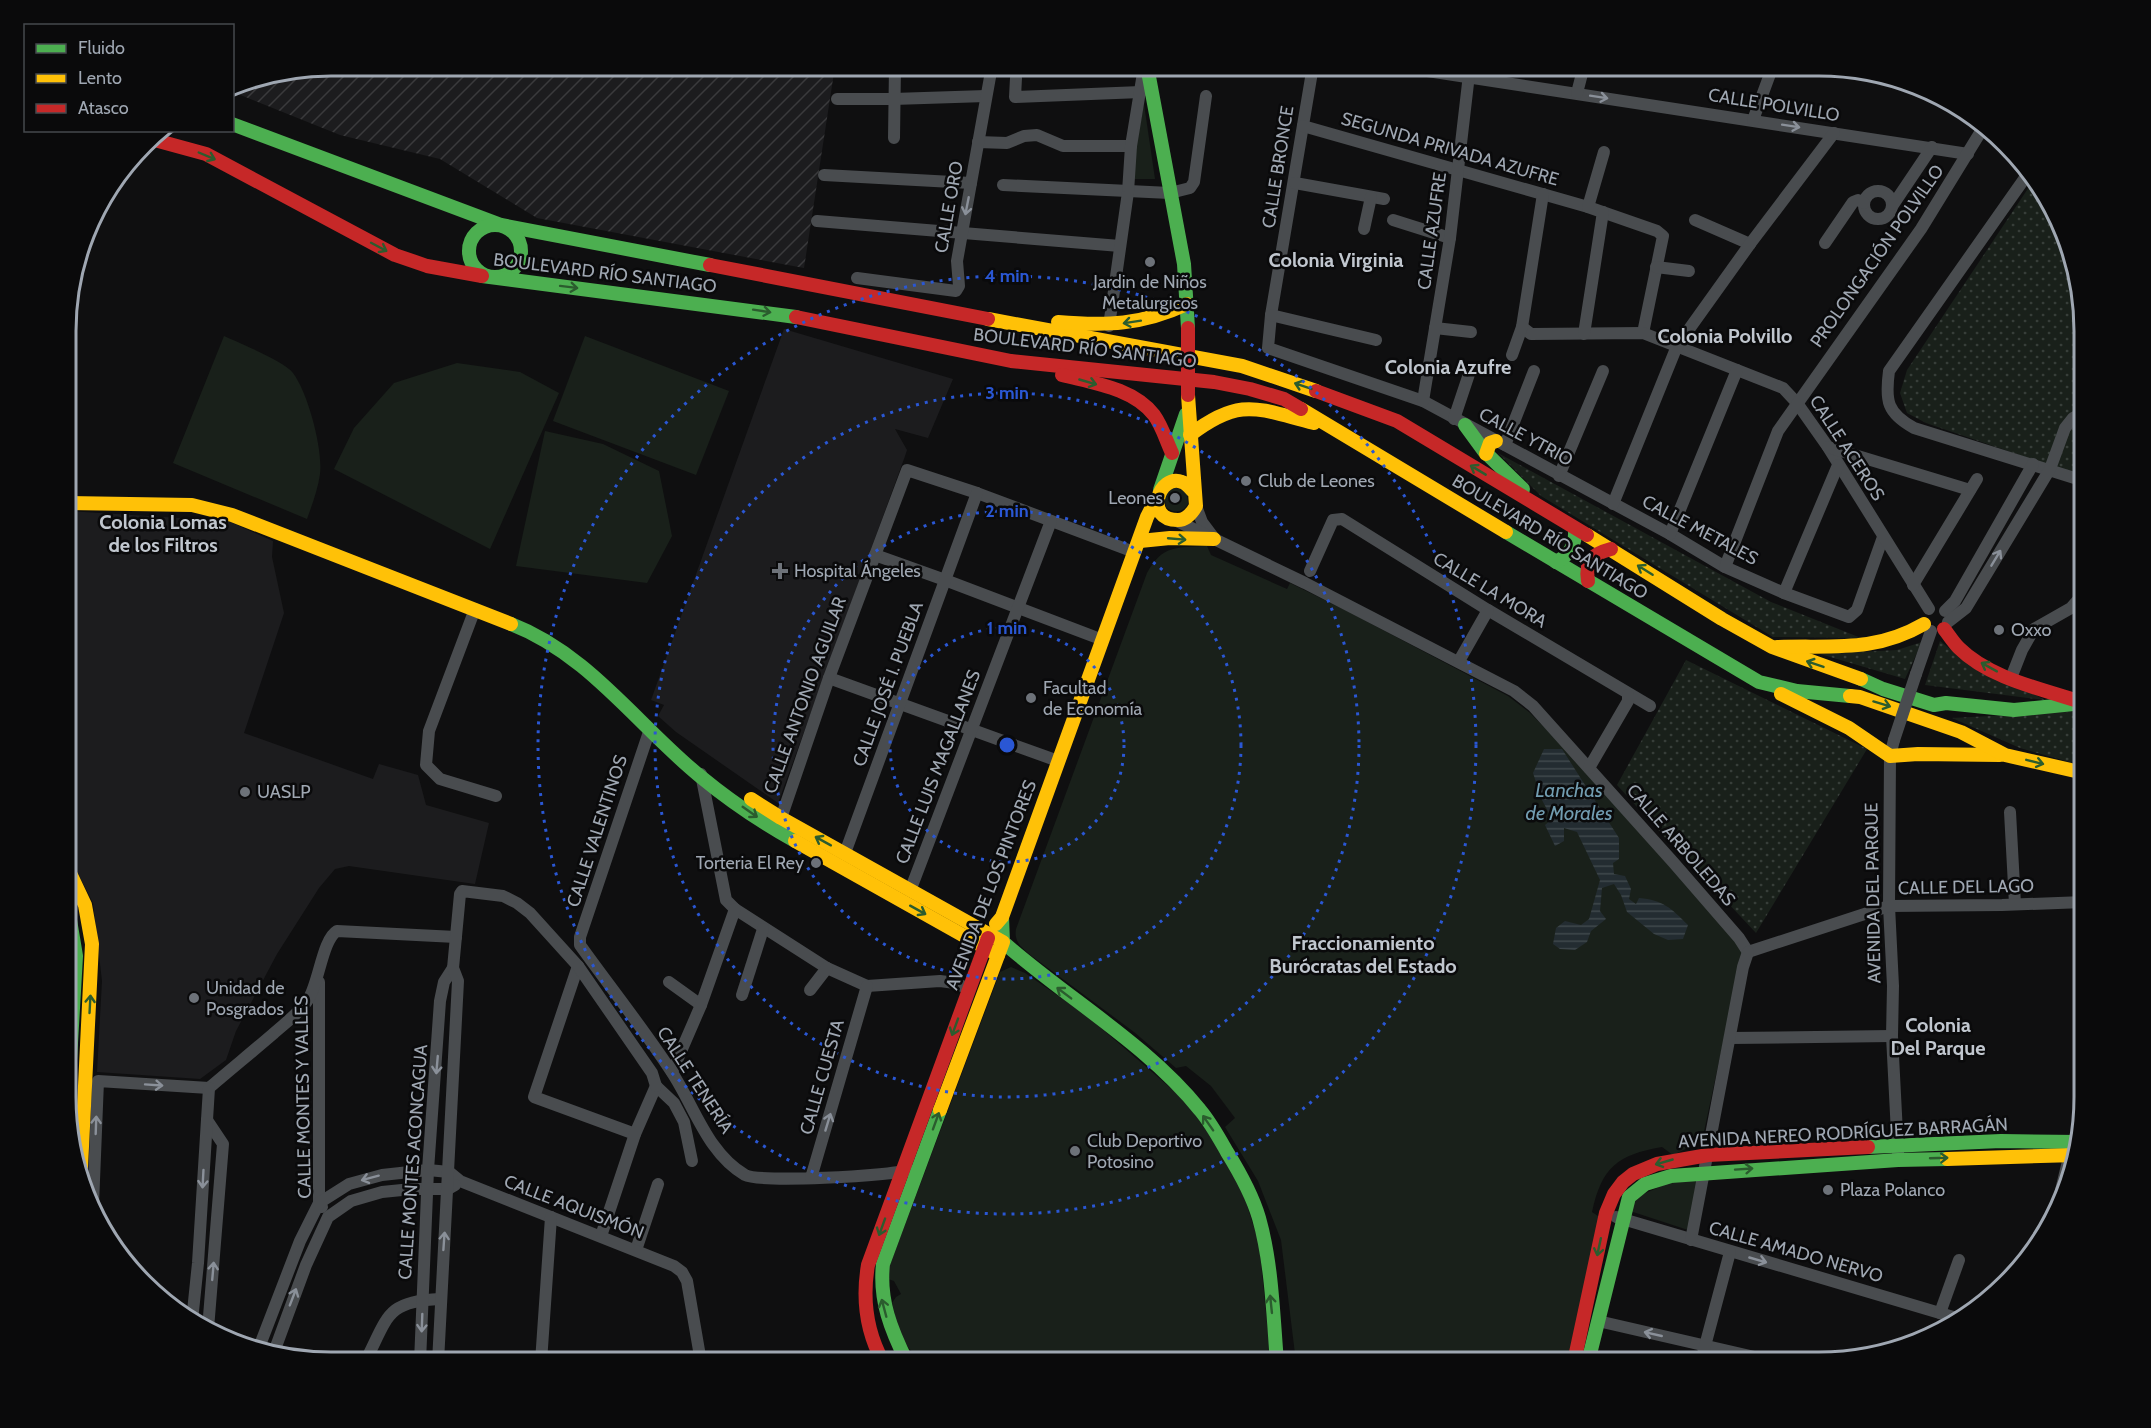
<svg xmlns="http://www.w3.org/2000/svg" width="2151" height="1428" font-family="Cabin,sans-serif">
	<defs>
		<pattern id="industrial-furrows" width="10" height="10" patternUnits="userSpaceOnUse" patternTransform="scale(1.5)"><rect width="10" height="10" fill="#1c1c1e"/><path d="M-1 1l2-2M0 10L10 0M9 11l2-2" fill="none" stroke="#3a3a3c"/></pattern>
		<pattern id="grass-dots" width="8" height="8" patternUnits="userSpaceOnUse" patternTransform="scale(1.5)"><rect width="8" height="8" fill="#19201a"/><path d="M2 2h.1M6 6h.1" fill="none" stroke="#373e39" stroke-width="1.8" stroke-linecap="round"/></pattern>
		<pattern id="water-rules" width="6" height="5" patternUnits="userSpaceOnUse" patternTransform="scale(1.5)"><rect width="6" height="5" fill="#232c31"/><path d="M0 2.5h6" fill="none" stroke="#40484c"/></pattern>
	</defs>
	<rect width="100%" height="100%" fill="#0f0f10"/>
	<g fill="#1c1c1e">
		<path d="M784 329 953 379 928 438 895 429 907 450 904 459 778 803 676 732 658 716 664 705 651 700Z"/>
		<path d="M68 511 228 521 273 541 272 557 284 613 244 733 373 779 379 764 418 775 426 805 489 823 475 884 349 866 335 869 319 888 277 954 236 1031 226 1060 200 1079 97 1072 102 981 93 903 68 854Z"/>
	</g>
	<path fill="url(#industrial-furrows)" d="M332 66H835L804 268 537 218 440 159 340 135 233 92V86Z"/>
	<g fill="url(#grass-dots)">
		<path d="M2033 181 2050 199 2084 314V477L1926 423 1907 413 1900 393 1907 370Z"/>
		<path d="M1498 453 1771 602 1861 638 1773 637 1541 496Z"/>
		<path d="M1940 641 1954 652 2045 700 1925 685Z"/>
		<path d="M1922 642 1905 679 1820 654 1897 650Z"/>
		<path d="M1686 660 1867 749 1756 933 1682 854 1686 844 1669 842 1617 785Z"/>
		<path d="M2084 711V766L2020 748 1952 718Z"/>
	</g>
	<g fill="#19201a">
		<path d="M1144 104 1155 179H1130Z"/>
		<path d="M224 336C239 343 284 361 293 373 308 393 323 449 320 474 318 489 312 505 307 519L173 463Z"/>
		<path d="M585 336 729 391 696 475 553 421Z"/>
		<path d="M457 363 520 372 559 393 490 549 334 469 354 428 394 383Z"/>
		<path d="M545 431 603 444 659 471 672 536 647 583 516 566Z"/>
		<path d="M1172 486 1187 492 1188 504C1182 513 1174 514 1166 507L1164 495Z"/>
		<path d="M1207 546 1211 555 1287 589 1290 583 1345 610 1508 696 1529 712 1560 743 1743 949 1702 1141 1673 1155 1662 1147C1617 1155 1602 1167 1592 1212L1601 1218 1569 1362H1296L1281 1240 1258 1181 1225 1127 1235 1118 1211 1086 1186 1066 1176 1068 1134 1032 1029 954C1020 946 1014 941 1016 929L1147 573C1163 544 1177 548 1207 546Z"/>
		<path d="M1011 967 1025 973 1086 1015 1188 1103 1236 1171 1259 1243 1271 1362H926L924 1358C901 1351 897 1324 892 1303L896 1297 901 1294 894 1281 885 1278 1000 972Z"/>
		<path d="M1699 1179 1688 1230 1627 1210 1630 1200 1666 1184Z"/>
	</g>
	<path fill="url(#water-rules)" d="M1544 749H1562L1619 838V859L1613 863 1614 874 1625 876 1631 889 1629 899 1636 904 1639 898C1663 900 1671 908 1688 925L1683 939 1668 940 1654 934 1627 912 1621 895 1614 884 1602 888 1600 911 1606 919 1591 931 1587 942 1575 950 1560 949 1553 944 1556 928 1565 921 1581 925 1589 919 1600 880 1577 832 1564 828V841L1555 846 1545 825 1552 819 1542 800 1533 773Z"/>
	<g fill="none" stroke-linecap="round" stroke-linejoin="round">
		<g stroke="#494c4f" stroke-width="12">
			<path d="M1313 66 1271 315 1268 348 1423 401 1670 534 1725 567 1784 593 1849 617 1857 610 1883 537"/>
			<path d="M1395 66 1968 154"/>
			<path d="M1016 78 1015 97 1141 92"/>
			<path d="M1577 93 1584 66"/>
			<path d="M837 99H893L986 96"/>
			<path d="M1753 120 1773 66"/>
			<path d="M1303 126 1588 207 1657 231 1663 236 1643 333"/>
			<path d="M894 138 895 66"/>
			<path d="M978 142 1007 143 1024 136 1037 135 1063 146H1131"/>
			<path d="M824 175 971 183"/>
			<path d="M2027 175 1889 371C1885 401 1887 413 1914 428L2084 481"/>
			<path d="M1295 183 1384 199"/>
			<path d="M1003 185 1170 193 1190 188 1194 182 1206 96"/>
			<circle cx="1878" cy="205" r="14"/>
			<path d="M1893 205 1932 147"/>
			<path d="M1588 207 1604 152"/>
			<path d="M1393 220 1450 238"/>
			<path d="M1695 220 1750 244"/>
			<path d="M817 221 1120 246"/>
			<path d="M1364 229 1371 197"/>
			<path d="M1825 243 1853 202 1858 200 1864 203"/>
			<path d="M1656 267 1689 271"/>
			<path d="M857 278 956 291 959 286 957 261 992 66"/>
			<path d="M1271 315 1376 340"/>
			<path d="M1109 326 1128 192 1131 146 1144 67"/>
			<path d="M1522 327 1531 334 1643 333 1783 388 1797 403 1828 447 1929 609"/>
			<path d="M1435 328 1471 332"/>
			<path d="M1584 334 1603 212"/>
			<path d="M1512 355 1522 327 1543 194"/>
			<path d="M1423 401 1450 238 1470 66"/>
			<path d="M1454 419 1471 368"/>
			<path d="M1505 445 1534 371"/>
			<path d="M1828 447 1970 490"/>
			<path d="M1559 476 1603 371"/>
			<path d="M1613 504 1677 346 1750 244 1834 133"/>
			<path d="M1196 506 1202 522 1214 538"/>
			<path d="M1177 521 1305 583 1514 691 1533 706 1673 862 1739 938 1748 952"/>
			<path d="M1670 534 1737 370"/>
			<path d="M875 555 945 580 1103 640"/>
			<path d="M1725 567 1778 431 1921 229 1983 128"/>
			<path d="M1310 571 1333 520 1342 519 1488 610 1650 706"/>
			<path d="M1913 585 1977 479"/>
			<path d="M1784 593 1838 465"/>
			<path d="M475 609 429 731 426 765 440 779 496 796"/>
			<path d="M1945 611 1955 601 2033 464"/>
			<path d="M1948 622 1966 608 2050 469 2065 428 2073 418 2084 412"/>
			<path d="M1459 661 1488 610"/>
			<path d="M1916 674 1931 631"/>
			<path d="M829 678 1058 761"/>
			<path d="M2011 678 2022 650 2034 629 2071 608 2084 593"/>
			<path d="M650 729 580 937V945C610 987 643 1028 671 1071 694 1105 707 1153 745 1175 760 1183 888 1176 909 1170"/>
			<path d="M1894 740 1890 756 1889 906 1893 986 1892 1036 1898 1153"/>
			<path d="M1589 768 1628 701V695"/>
			<path d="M701 774 726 900 735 909 827 968 867 986 940 981 955 983 969 989"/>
			<path d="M2010 812 2015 904"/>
			<path d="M779 824 829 678 907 470 977 493 1134 552"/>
			<path d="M845 853 977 493"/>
			<path d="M910 891 1051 521"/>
			<path d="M1748 952 1889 906 2002 905 2084 902"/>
			<path d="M578 966 534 1097 635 1134"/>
			<path d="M319 982V1203L322 1207"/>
			<path d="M669 982 701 1005"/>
			<path d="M810 990 827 968"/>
			<path d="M742 995 763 929"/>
			<path d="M1730 1038 1892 1036"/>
			<path d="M672 1072 701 1005 735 909"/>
			<path d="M656 1086 674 1103 684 1122 692 1161"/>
			<path d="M207 1120 223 1144 208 1329"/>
			<path d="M811 1178 867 986"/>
			<path d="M93 1205 98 1081 209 1088C230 1070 252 1052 273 1034 285 1023 301 1012 309 998 319 981 323 939 337 931L456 937"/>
			<path d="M2056 1211 2071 1149"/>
			<path d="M1616 1217 1960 1319"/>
			<path d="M601 1236 635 1134 656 1086"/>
			<path d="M1691 1240 1743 967 1748 952"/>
			<path d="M636 1250 658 1184"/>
			<path d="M1940 1313 1959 1260"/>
			<path d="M192 1321 198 1263 209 1088"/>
			<path d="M1598 1321 1772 1361"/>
			<path d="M258 1350 300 1241 319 1203 349 1184 382 1175 428 1170 449 1172 460 1181 674 1266 682 1272 687 1281 701 1362"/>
			<path d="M274 1352 306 1265 328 1217 351 1201 382 1192 412 1189H448L455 1185"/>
			<path d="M542 1360 576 1362"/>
			<path d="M1701 1361 1730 1252"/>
			<path d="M365 1362C388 1318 385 1301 440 1299"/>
			<path d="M420 1362 428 1170 440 1001 444 982 453 968"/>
			<path d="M438 1362 458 981 453 968 460 894 462 891 503 896 517 903 530 913 578 966 652 1073 656 1086"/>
			<path d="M541 1362 551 1217"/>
		</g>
		<g stroke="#4caf50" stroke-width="14">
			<path d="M1147 66 1184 264 1188 328"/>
			<path d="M232 124 501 225 710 265"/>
			<circle cx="495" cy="251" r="26"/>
			<path d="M482 276 796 317"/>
			<path d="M1465 425 1484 451 1523 489"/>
			<path d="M1160 490 1186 414"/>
			<path d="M1506 532 1759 682 1797 691 1850 696"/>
			<path d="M1556 562C1570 555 1576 545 1575 529"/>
			<path d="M511 624C589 654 638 726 701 777 730 801 763 823 795 841"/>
			<path d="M1861 679 1883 689 1934 705 1946 703 2014 710 2084 703"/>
			<path d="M68 908 76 956 68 1095"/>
			<path d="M1002 917 1003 942C1066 998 1147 1044 1200 1110 1211 1123 1219 1138 1227 1152 1240 1173 1252 1194 1259 1218 1272 1264 1273 1314 1277 1362"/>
			<path d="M1868 1147 2001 1141 2079 1142"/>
			<path d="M907 1362C891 1330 879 1300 883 1264L940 1110"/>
			<path d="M1588 1362 1629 1197 1645 1184 1671 1176 1898 1160 1947 1159"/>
		</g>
		<g stroke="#ffc107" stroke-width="14">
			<path d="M988 319 1242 366 1316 391"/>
			<path d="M1058 322C1106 326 1142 325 1187 304"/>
			<path d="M1188 395 1196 506C1192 513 1187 520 1178 520 1143 520 1159 473 1182 482 1186 483 1190 488 1193 491"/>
			<path d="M1301 409 1506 532"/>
			<path d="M1190 435C1241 396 1257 409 1314 423"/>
			<path d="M1486 454 1490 443 1496 441"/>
			<path d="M68 503 192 505 232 515 511 624"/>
			<path d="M1587 535 1722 619 1772 647 1861 679"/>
			<path d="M1140 541 1170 538 1214 539"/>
			<path d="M1777 647C1832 645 1874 653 1924 624"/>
			<path d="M1781 694 1849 728 1890 756 1918 754 2000 755"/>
			<path d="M1850 696 1860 697 1961 732 2005 755 2084 773"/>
			<path d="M751 799 781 818 1003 942 940 1110"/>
			<path d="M795 841 998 955"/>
			<path d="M68 869 85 905 92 944 81 1167"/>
			<path d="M996 924 1002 917 1147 517 1156 499"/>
			<path d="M1947 1159 2076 1155"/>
		</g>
		<g stroke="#c62828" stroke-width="14">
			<path d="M151 139 206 154 395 255 427 266 482 276"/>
			<path d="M710 265 988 319"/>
			<path d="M796 317 1011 361 1214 382 1250 389 1284 399 1301 409"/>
			<path d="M1062 375C1093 383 1133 388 1154 415 1162 426 1166 440 1172 453"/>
			<path d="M1316 391 1397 421 1587 535"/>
			<path d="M1588 581C1585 561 1592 554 1611 549"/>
			<path d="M1944 629C1949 635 1953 642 1959 648 1988 677 2037 688 2075 700"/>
			<path d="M883 1362C866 1331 862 1300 868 1265L988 938"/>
			<path d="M1574 1362 1606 1213 1614 1194 1623 1182 1633 1174 1657 1164 1708 1155 1868 1147"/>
		</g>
		<path stroke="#494c4f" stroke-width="12" d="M1894 740 1916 674"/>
		<path stroke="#c62828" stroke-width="14" d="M1188 328V395"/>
	</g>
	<defs><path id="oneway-shaft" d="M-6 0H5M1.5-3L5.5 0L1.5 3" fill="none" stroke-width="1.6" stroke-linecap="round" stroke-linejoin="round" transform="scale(1.5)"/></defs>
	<g stroke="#8a9099">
		<use href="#oneway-shaft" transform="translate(1599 97) rotate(9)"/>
		<use href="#oneway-shaft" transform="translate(1791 126) rotate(9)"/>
		<use href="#oneway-shaft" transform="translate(967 206) rotate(101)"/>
		<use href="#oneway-shaft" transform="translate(1996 558) rotate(-59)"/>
		<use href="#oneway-shaft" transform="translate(437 1065) rotate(95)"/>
		<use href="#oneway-shaft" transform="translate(154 1085) rotate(4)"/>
		<use href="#oneway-shaft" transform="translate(828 1122) rotate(-73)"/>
		<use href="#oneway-shaft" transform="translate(96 1125) rotate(-88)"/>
		<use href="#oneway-shaft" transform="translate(370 1178) rotate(165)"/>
		<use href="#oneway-shaft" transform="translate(203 1179) rotate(93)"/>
		<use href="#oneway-shaft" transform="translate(444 1241) rotate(-86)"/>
		<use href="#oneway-shaft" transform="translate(1758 1260) rotate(16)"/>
		<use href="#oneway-shaft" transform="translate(213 1271) rotate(-85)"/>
		<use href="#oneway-shaft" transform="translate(293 1297) rotate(-69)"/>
		<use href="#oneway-shaft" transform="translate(422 1323) rotate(92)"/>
		<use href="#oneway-shaft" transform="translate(1653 1334) rotate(-167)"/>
	</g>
	<g stroke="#2b5c2e">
		<use href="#oneway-shaft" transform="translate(207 156) rotate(23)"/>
		<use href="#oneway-shaft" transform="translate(379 247) rotate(28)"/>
		<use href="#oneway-shaft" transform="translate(569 287) rotate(7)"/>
		<use href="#oneway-shaft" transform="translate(762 311) rotate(9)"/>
		<use href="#oneway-shaft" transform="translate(1132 322) rotate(171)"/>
		<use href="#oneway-shaft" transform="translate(1088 382) rotate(16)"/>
		<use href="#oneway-shaft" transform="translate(1303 386) rotate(-161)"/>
		<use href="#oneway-shaft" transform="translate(1478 470) rotate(-149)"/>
		<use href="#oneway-shaft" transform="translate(1177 539) rotate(5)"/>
		<use href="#oneway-shaft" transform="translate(1645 570) rotate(-148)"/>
		<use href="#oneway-shaft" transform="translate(1815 664) rotate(-161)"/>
		<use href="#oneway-shaft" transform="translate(1989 667) rotate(-151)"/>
		<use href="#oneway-shaft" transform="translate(1882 704) rotate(17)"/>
		<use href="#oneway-shaft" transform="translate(2035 762) rotate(14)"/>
		<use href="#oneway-shaft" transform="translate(750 812) rotate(35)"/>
		<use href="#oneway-shaft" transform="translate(823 841) rotate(-151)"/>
		<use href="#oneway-shaft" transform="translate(918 910) rotate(29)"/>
		<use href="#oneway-shaft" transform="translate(1064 993) rotate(-143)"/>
		<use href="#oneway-shaft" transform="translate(90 1004) rotate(-87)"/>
		<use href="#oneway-shaft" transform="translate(955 1027) rotate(110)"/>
		<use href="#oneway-shaft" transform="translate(936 1121) rotate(-70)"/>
		<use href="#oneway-shaft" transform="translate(1208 1123) rotate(-125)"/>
		<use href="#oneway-shaft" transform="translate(1939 1158) rotate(-2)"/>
		<use href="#oneway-shaft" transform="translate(1664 1162) rotate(164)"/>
		<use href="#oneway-shaft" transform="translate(1744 1169) rotate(-4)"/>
		<use href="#oneway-shaft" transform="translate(882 1227) rotate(110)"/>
		<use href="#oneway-shaft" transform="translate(1599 1247) rotate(102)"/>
		<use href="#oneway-shaft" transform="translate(1271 1304) rotate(-96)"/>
		<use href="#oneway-shaft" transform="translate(884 1308) rotate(-105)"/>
	</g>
	<g fill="none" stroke="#2a57d4" stroke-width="3" stroke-dasharray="3 6">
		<circle cx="1007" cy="745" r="117"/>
		<circle cx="1007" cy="745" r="234"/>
		<circle cx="1007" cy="745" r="352"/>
		<circle cx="1007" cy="745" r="469"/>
	</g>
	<g fill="#6d7279" stroke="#0a0a0b" stroke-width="2">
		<circle cx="1150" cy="262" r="6"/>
		<circle cx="1246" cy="481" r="6"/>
		<circle cx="1175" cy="498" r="6"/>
		<path d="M777 562h6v6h6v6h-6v6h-6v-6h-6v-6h6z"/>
		<circle cx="1999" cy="630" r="6"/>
		<circle cx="1031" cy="698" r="6"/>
		<circle cx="245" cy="792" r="6"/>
		<circle cx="816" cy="863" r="6"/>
		<circle cx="194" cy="998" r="6"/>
		<circle cx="1075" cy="1151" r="6"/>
		<circle cx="1828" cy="1190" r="6"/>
	</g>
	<g text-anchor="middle" stroke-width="5" stroke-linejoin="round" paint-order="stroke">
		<g font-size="18" fill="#9fa7b2" stroke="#0a0a0b">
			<text transform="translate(1774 105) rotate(9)" y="6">CALLE POLVILLO</text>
			<text transform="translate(1450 149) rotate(16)" y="6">SEGUNDA PRIVADA AZUFRE</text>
			<text transform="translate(1278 167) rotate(-81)" y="6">CALLE BRONCE</text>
			<text transform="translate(949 207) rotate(-80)" y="6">CALLE ORO</text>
			<text transform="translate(1432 231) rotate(-82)" y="6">CALLE AZUFRE</text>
			<text transform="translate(1877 256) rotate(-55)" y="6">PROLONGACIÓN POLVILLO</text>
			<text transform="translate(605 273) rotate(7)" y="6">BOULEVARD RÍO SANTIAGO</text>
			<text transform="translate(1085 348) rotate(7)" y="6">BOULEVARD RÍO SANTIAGO</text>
			<text transform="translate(1526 437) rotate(28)" y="6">CALLE YTRIO</text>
			<text transform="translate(1847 448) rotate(57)" y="6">CALLE ACEROS</text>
			<text transform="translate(1700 530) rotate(28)" y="6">CALLE METALES</text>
			<text transform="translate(1550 537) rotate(31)" y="6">BOULEVARD RÍO SANTIAGO</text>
			<text transform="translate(1490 590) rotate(31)" y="6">CALLE LA MORA</text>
			<text transform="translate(888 684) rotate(-70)" y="6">CALLE JOSÉ I. PUEBLA</text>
			<text transform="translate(805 695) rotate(-70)" y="6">CALLE ANTONIO AGUILAR</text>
			<text transform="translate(938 767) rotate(-69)" y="6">CALLE LUIS MAGALLANES</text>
			<text transform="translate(597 831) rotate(-72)" y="6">CALLE VALENTINOS</text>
			<text transform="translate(1681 845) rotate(49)" y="6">CALLE ARBOLEDAS</text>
			<text transform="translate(991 885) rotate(-69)" y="6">AVENIDA DE LOS PINTORES</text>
			<text transform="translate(1966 887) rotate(-1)" y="6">CALLE DEL LAGO</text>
			<text transform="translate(1873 893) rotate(-91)" y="6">AVENIDA DEL PARQUE</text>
			<text transform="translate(822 1077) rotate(-74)" y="6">CALLE CUESTA</text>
			<text transform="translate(695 1080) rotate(57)" y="6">CALLE TENERÍA</text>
			<text transform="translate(303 1097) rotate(-91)" y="6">CALLE MONTES Y VALLES</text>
			<text transform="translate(1843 1133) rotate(-3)" y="6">AVENIDA NEREO RODRÍGUEZ BARRAGÁN</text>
			<text transform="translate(413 1162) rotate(-86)" y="6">CALLE MONTES ACONCAGUA</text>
			<text transform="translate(574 1207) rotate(21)" y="6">CALLE AQUISMÓN</text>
			<text transform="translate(1796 1252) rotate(16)" y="6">CALLE AMADO NERVO</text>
		</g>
		<g font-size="18" fill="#9fa7b2" stroke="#0a0a0b" text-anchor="start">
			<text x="1150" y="288" text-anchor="middle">Jardin de Niños<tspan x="1150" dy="21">Metalurgicos</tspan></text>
			<text x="1258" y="487">Club de Leones</text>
			<text x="1163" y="504" text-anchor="end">Leones</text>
			<text x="794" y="577">Hospital Ángeles</text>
			<text x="2011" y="636">Oxxo</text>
			<text x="1043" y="694">Facultad<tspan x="1043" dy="21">de Economía</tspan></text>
			<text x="257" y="798">UASLP</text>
			<text x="804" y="869" text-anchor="end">Torteria El Rey</text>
			<text x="206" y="994">Unidad de<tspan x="206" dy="21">Posgrados</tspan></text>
			<text x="1087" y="1147">Club Deportivo<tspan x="1087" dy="21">Potosino</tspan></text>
			<text x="1840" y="1196">Plaza Polanco</text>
		</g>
		<g font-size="20" font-weight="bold" fill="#c0c6ce" stroke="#0a0a0b">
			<text x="1336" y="267">Colonia Virginia</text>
			<text x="1725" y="343">Colonia Polvillo</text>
			<text x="1448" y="374">Colonia Azufre</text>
			<text x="163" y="529">Colonia Lomas<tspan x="163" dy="23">de los Filtros</tspan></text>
			<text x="1363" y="950">Fraccionamiento<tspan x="1363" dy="23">Burócratas del Estado</tspan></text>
			<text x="1938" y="1032">Colonia<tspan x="1938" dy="23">Del Parque</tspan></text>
		</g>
		<g font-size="20" font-style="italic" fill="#729db1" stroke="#0a0a0b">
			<text x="1569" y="797">Lanchas<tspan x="1569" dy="23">de Morales</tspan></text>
		</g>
	</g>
	<path d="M0 0H2151V1428H0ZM331 76H1819A255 255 0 0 1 2074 331V1097A255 255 0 0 1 1819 1352H331A255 255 0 0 1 76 1097V331A255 255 0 0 1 331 76Z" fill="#0a0a0b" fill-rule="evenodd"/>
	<path fill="none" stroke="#9fa7b2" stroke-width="3" d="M331 76H1819A255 255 0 0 1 2074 331V1097A255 255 0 0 1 1819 1352H331A255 255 0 0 1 76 1097V331A255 255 0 0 1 331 76Z"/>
	<circle cx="1007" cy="745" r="9" fill="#2a57d4" stroke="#0a0a0b" stroke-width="3"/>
	<g font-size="18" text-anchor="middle" font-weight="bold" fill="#2a57d4" stroke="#0a0a0b" stroke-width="5" stroke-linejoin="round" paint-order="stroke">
		<text x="1007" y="282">4 min</text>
		<text x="1007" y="399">3 min</text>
		<text x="1007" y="517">2 min</text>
		<text x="1007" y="634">1 min</text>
	</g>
	<rect x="24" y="24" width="210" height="108" fill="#0a0a0b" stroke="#46494e" stroke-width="1.5"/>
	<rect x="36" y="44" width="30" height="9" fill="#4caf50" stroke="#46494e" stroke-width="1.5"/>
	<text x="78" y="54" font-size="18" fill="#9fa7b2">Fluido</text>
	<rect x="36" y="74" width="30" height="9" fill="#ffc107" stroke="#46494e" stroke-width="1.5"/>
	<text x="78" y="84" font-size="18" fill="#9fa7b2">Lento</text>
	<rect x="36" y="104" width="30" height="9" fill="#c62828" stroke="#46494e" stroke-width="1.5"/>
	<text x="78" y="114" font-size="18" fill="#9fa7b2">Atasco</text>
</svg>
